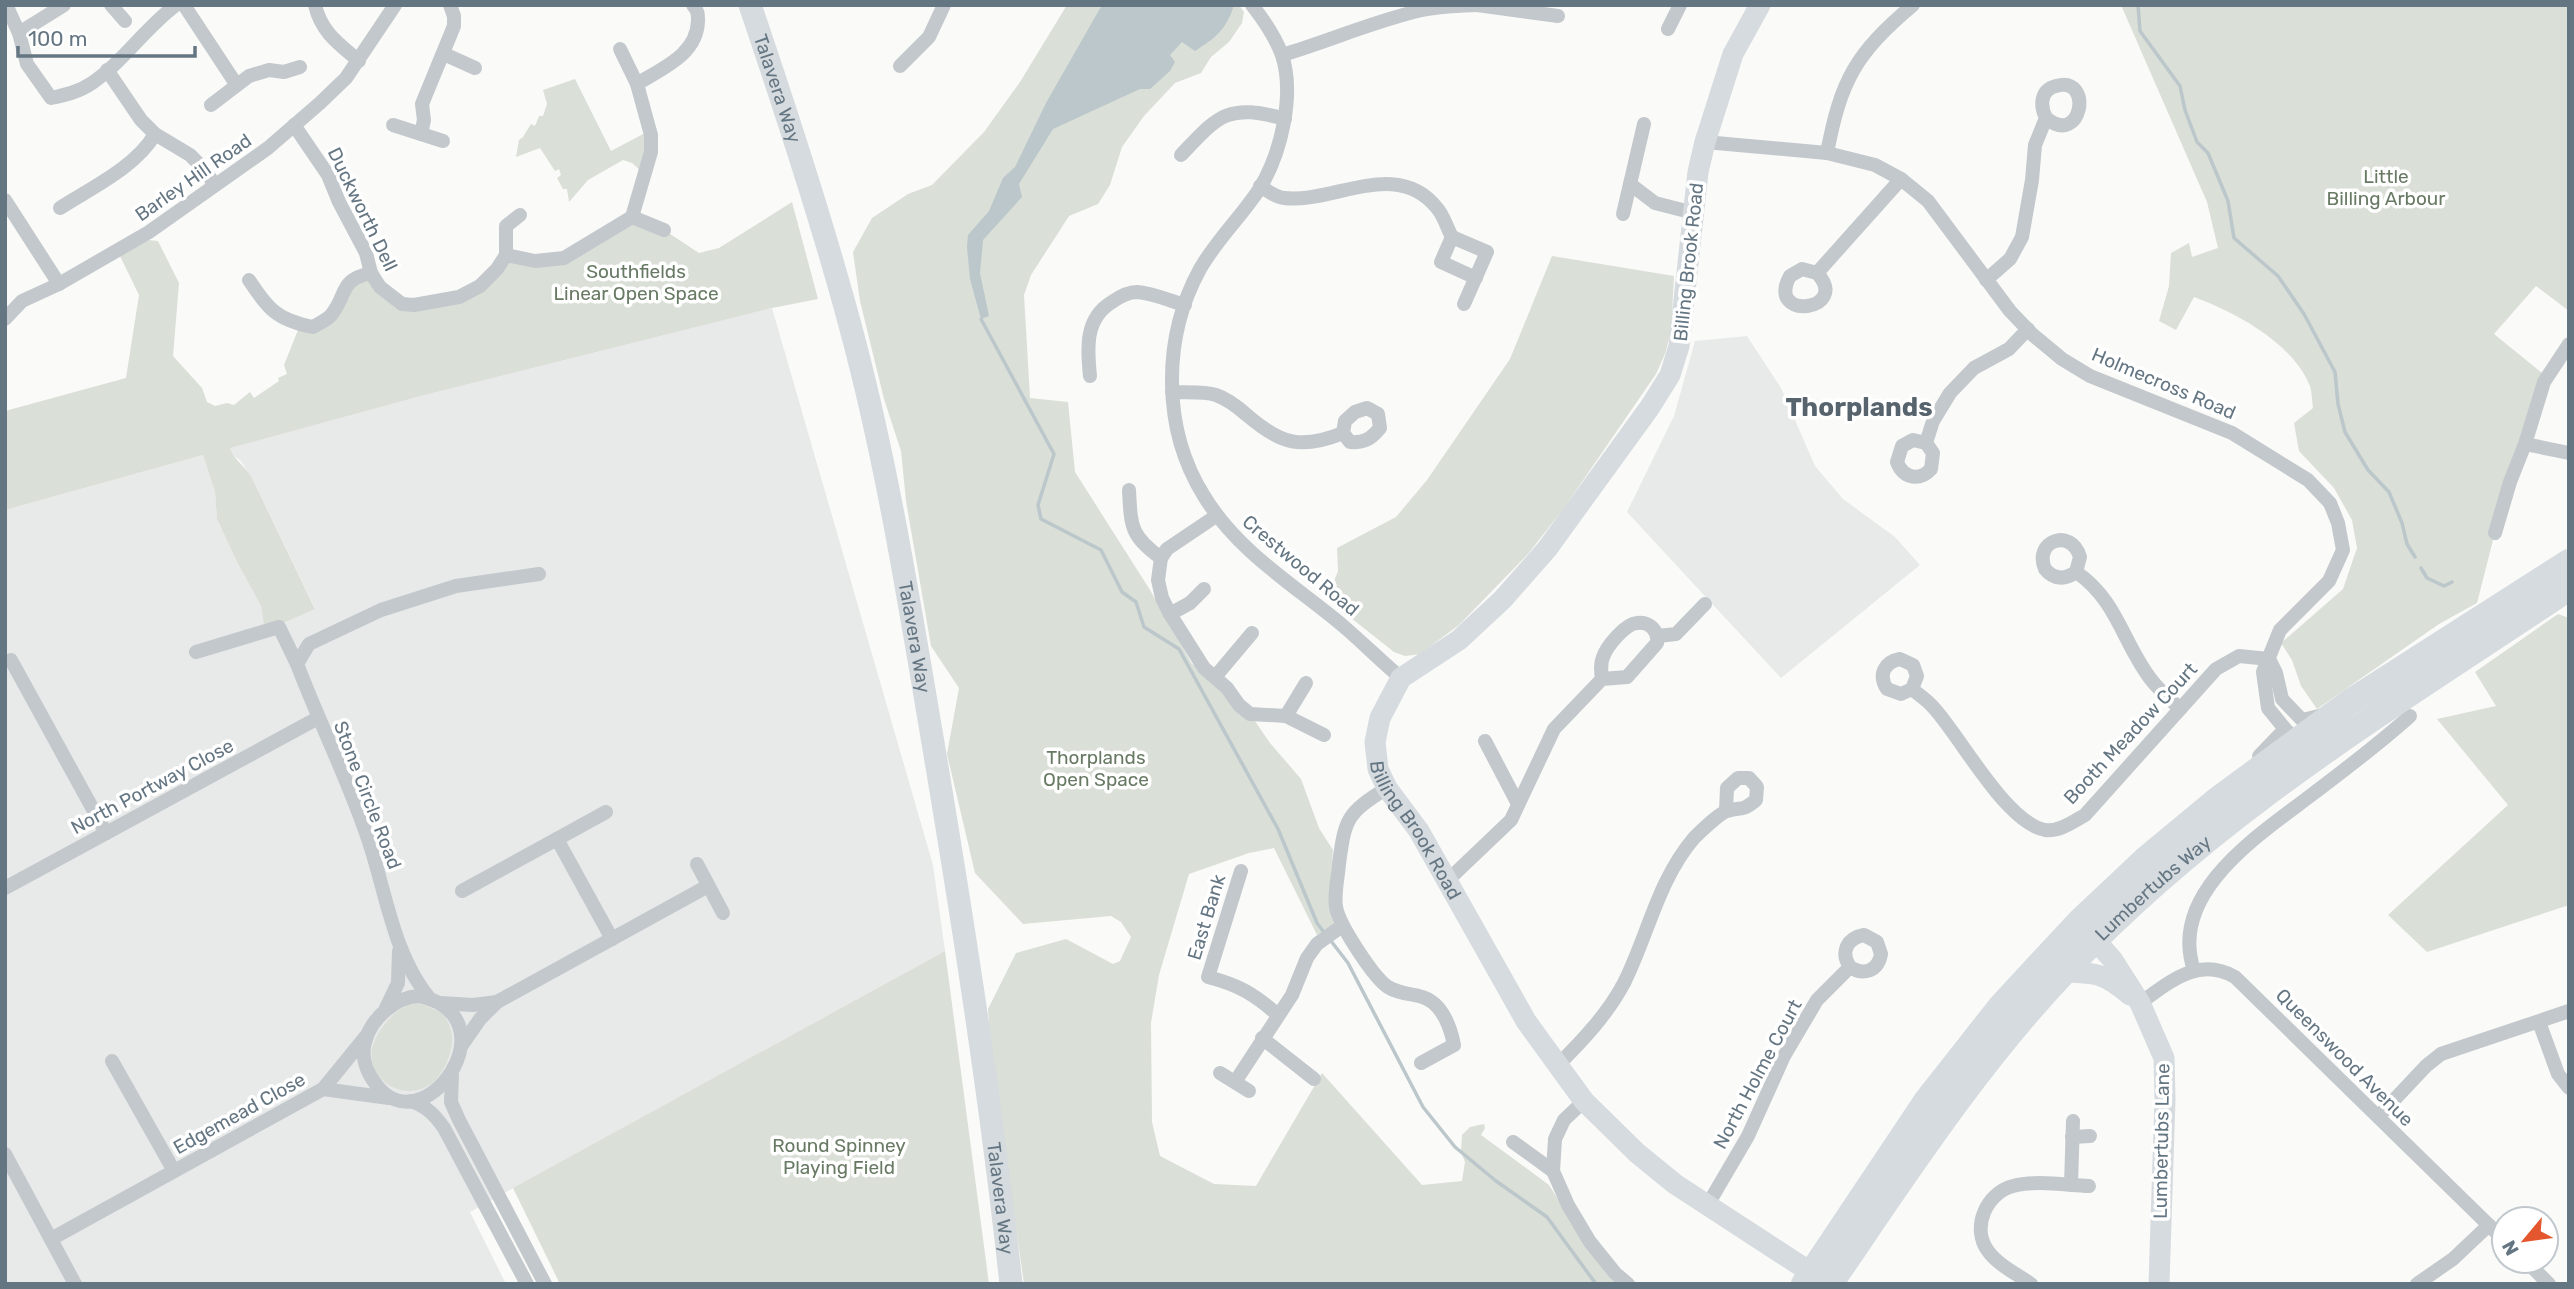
<svg xmlns="http://www.w3.org/2000/svg" width="2574" height="1289" font-family="Rubik,sans-serif">
	<rect width="100%" height="100%" fill="#fafaf8"/>
	<g fill="#e8e9e9">
		<path d="M772 308 933 865 945 951 470 1212 506 1284H5V510L203 455 215 492 217 519 237 562 261 606 266 631 315 608 251 476 240 460 231 454 229 448 421 396Z"/>
		<path d="M1747 336 1781 388 1815 466 1843 499 1895 537 1920 565 1781 678 1627 512 1674 416 1695 341Z"/>
	</g>
	<g fill="#dadfd7">
		<path d="M1067 5H1239L1244 12 1242 23 1229 42 1211 57 1201 73 1175 83 1144 116 1122 147 1110 185 1098 204 1069 216 1031 275 1024 295 1030 398 1068 402 1075 472 1150 590 1192 664 1215 677 1250 714 1270 743 1301 779 1319 828 1333 850 1329 903 1334 924 1317 935 1274 848 1249 853 1189 874 1159 975 1151 1023 1152 1122 1160 1156 1214 1184 1256 1186 1322 1073 1422 1185 1462 1181 1465 1162 1461 1152 1462 1135 1470 1127 1484 1124 1485 1128 1481 1135 1549 1185 1586 1244 1621 1284H1024L991 1051 988 1009 1016 953 1066 939 1113 964 1120 961 1131 937 1121 922 1111 916 1023 924 975 873 947 754 959 688 931 646 906 501 901 451 884 399 860 301 853 252 872 218 908 194 932 185 984 132 1020 82Z"/>
		<path d="M2121 5H2569V311L2536 286 2494 334 2547 377 2504 497 2477 603 2439 624 2317 709 2301 686 2292 660 2281 643 2343 589 2357 548 2352 520 2334 488 2299 451 2294 423 2313 408C2312 401 2312 392 2310 386 2293 343 2235 312 2194 297L2176 330 2159 321 2169 286 2171 253 2189 243 2192 257 2218 248 2207 202Z"/>
		<path d="M575 79 611 151 645 133 646 144 640 170 632 163 623 160 588 180 569 202 567 189H563L557 178 561 175 559 169 555 171 540 148 516 157 519 140 523 137 531 124 535 126 539 116H543L547 104 543 90Z"/>
		<path d="M792 202 818 299 772 308 421 396 230 448C232 457 245 467 251 476L315 609 265 631 261 606 237 562 217 519 215 492 203 455 5 510V411L126 378 139 295 120 256 148 240 158 241 179 283 173 356 202 388 207 402 215 406 227 403 234 405 250 392 254 398 279 381 278 378 287 374 284 365 298 330 313 327 363 275 402 304 459 297 506 255 564 258 632 217 664 230 699 253 719 248Z"/>
		<path d="M1552 256 1674 276 1671 332 1665 354 1656 374 1564 508 1528 554 1459 625 1420 654 1405 656 1394 652 1327 599 1338 571 1337 548 1396 517 1427 480 1510 359Z"/>
		<path d="M2558 614 2569 618V905L2427 952 2388 915 2508 805 2437 719 2496 706 2475 672Z"/>
		<path d="M945 951 989 1284H560L513 1188Z"/>
		<path d="M419 1003 443 1013C453 1030 455 1040 448 1059 425 1122 349 1080 378 1034 388 1018 400 1005 419 1003Z"/>
	</g>
	<path fill="#bbc7cb" d="M1102 5H1231L1233 8C1225 31 1215 38 1195 51L1182 42 1170 55 1175 62 1170 71 1150 89H1140L1053 129 1019 184 1022 197 983 240 980 273 989 316 981 319 970 279 967 247 968 235 989 211 1003 178 1015 167 1046 103Z"/>
	<g fill="none" stroke-linecap="round" stroke-linejoin="round">
		<g stroke="#bbc7cb" stroke-width="3.5">
			<path d="M2138 5 2140 31 2180 86 2185 110 2197 142 2208 153 2228 201 2234 238 2278 276 2304 314 2335 372 2338 404 2345 432 2368 470 2389 492 2402 523 2407 544 2415 557"/>
			<path d="M981 319 1054 454 1038 505 1041 519 1101 550 1122 592 1136 602 1144 627 1179 649 1278 829 1317 923 1326 935"/>
			<path d="M2421 568 2427 578 2444 586 2452 582"/>
			<path d="M1331 941 1348 963 1423 1107 1455 1147 1496 1181 1547 1217 1596 1284"/>
		</g>
		<g stroke="#c3c8cc" stroke-width="14">
			<path d="M111 5 125 21"/>
			<path d="M184 5 236 84"/>
			<path d="M315 5C321 32 339 44 359 61"/>
			<path d="M1252 5C1263 19 1276 39 1282 55 1295 95 1281 153 1260 188 1242 216 1217 239 1200 269 1162 338 1162 429 1204 496 1238 552 1293 584 1342 625 1362 642 1381 661 1401 678"/>
			<path d="M1477 5 1558 16"/>
			<path d="M8 9 19 33 27 64 51 98C65 95 79 92 92 83 123 62 145 28 176 5"/>
			<path d="M1668 29 1680 5"/>
			<path d="M19 33 64 5"/>
			<path d="M620 49 637 84"/>
			<path d="M444 54 475 68"/>
			<path d="M1282 55C1329 41 1374 21 1422 10 1440 6 1458 6 1476 5"/>
			<path d="M900 66 929 37 944 5"/>
			<path d="M107 70 141 120 155 134 190 155 203 168 215 185"/>
			<path d="M211 105 249 76 269 70 284 72 300 67"/>
			<path d="M294 125 328 175 339 202 366 253 371 273 380 287 402 304 414 305 459 297 480 286 497 269 506 255V226L520 215"/>
			<path d="M393 125 443 141"/>
			<path d="M421 134 424 120 422 104 454 26V16L450 5"/>
			<path d="M1705 142 1827 153 1875 165 1901 179 1928 201 2010 311 2033 335 2062 359 2090 376 2232 433 2308 480 2330 503 2338 523 2343 550 2329 581 2280 630 2263 672 2268 708 2285 729 2301 744"/>
			<path d="M1827 153C1841 80 1855 54 1913 5"/>
			<path d="M1181 155C1219 115 1227 103 1285 119"/>
			<path d="M1630 184 1655 203 1694 213"/>
			<path d="M1260 186C1268 191 1275 197 1284 198 1333 204 1397 157 1437 208 1444 216 1447 228 1452 237"/>
			<path d="M5 200 59 284"/>
			<path d="M60 208C91 188 136 167 155 134"/>
			<path d="M1623 214 1644 124"/>
			<path d="M632 217 664 230"/>
			<path d="M506 255 535 261 564 258 632 217 651 152V135L637 84C662 68 697 55 698 21 698 14 698 11 693 5"/>
			<path d="M1817 273 1802 269 1790 276C1765 322 1852 311 1817 273L1901 179"/>
			<path d="M249 280C268 309 277 320 313 327 319 323 328 320 332 314 348 293 339 280 371 273"/>
			<path d="M1986 280 2010 259 2022 237 2032 180 2035 145 2046 118C2040 106 2040 90 2056 86 2094 75 2082 148 2046 118"/>
			<path d="M1464 304 1487 252 1452 237 1441 262 1476 278"/>
			<path d="M5 319 22 301 59 284 149 232 268 148 320 103 346 78 395 5"/>
			<path d="M2569 344 2544 382 2525 444 2569 453"/>
			<path d="M1090 376C1087 348 1085 318 1112 302 1119 297 1129 292 1137 292 1153 293 1170 301 1185 305"/>
			<path d="M1172 392C1186 393 1203 391 1216 395 1228 399 1239 408 1248 416 1281 444 1301 450 1343 433"/>
			<path d="M1367 408 1378 414 1380 428C1371 439 1364 443 1350 442L1343 433 1345 421 1355 412Z"/>
			<path d="M1926 443 1913 440 1902 446 1897 462C1903 478 1919 482 1931 469L1933 453 1926 443 1933 421 1950 393 1974 368 2009 349 2028 329"/>
			<path d="M1129 490C1131 526 1130 536 1161 558"/>
			<path d="M1216 516 1167 549 1161 558 1158 580 1162 598 1170 614 1204 668 1227 688 1239 705 1250 714 1286 716 1324 735"/>
			<path d="M2495 533 2510 482 2525 444"/>
			<path d="M2076 572 2080 557C2071 527 2033 541 2045 569 2054 580 2065 580 2076 572 2118 600 2124 647 2153 682 2161 692 2171 700 2180 709"/>
			<path d="M1170 614 1190 603 1204 589"/>
			<path d="M1658 636 1676 634 1705 604"/>
			<path d="M196 652 279 627 297 664"/>
			<path d="M2269 659 2276 673 2282 699 2302 720 2323 715"/>
			<path d="M11 660 106 833"/>
			<path d="M1215 677 1252 633"/>
			<path d="M1912 689 1917 676 1913 665 1900 659C1884 662 1878 675 1887 689L1901 694 1912 689C1919 695 1927 700 1933 707 1961 737 2005 822 2045 830 2059 832 2073 822 2085 815L2216 669 2239 656 2269 659"/>
			<path d="M1286 716 1306 683"/>
			<path d="M1485 741 1518 804"/>
			<path d="M2259 756 2285 729"/>
			<path d="M1387 788C1347 813 1345 818 1339 864 1338 878 1334 893 1336 907 1339 925 1374 978 1388 987 1397 993 1410 994 1419 996 1442 1001 1450 1025 1454 1045L1421 1063"/>
			<path d="M606 812 557 839 612 939"/>
			<path d="M697 864 723 913"/>
			<path d="M1241 871 1208 977C1239 985 1254 994 1278 1015"/>
			<path d="M1446 882 1511 820 1554 729 1602 679 1627 677 1657 643C1659 632 1650 621 1637 623 1625 624 1607 646 1603 657 1600 664 1601 671 1602 679"/>
			<path d="M5 888 318 718"/>
			<path d="M462 891 557 839"/>
			<path d="M2194 970C2167 892 2262 833 2314 793 2347 768 2379 744 2410 716"/>
			<path d="M419 996C516 1017 422 1150 375 1083 366 1071 361 1056 365 1042 371 1018 396 997 419 996Z"/>
			<path d="M430 999C393 955 386 891 368 839 348 779 319 722 297 664L309 644 381 610 456 586 539 574"/>
			<path d="M440 1003 473 1005 497 1002"/>
			<path d="M2140 1003C2170 982 2198 956 2235 977L2504 1240"/>
			<path d="M386 1008 398 983 399 951"/>
			<path d="M2539 1022 2558 1074 2569 1088"/>
			<path d="M1262 1038 1314 1079"/>
			<path d="M462 1045 480 1019 497 1002 708 886"/>
			<path d="M112 1061 174 1171"/>
			<path d="M1557 1066C1582 1041 1607 1015 1624 983 1648 935 1658 880 1694 838 1700 832 1720 813 1727 811 1742 806 1740 813 1756 800L1757 787 1749 778H1738L1727 788 1726 811"/>
			<path d="M1220 1073 1249 1091"/>
			<path d="M452 1075 451 1102 459 1120 545 1284"/>
			<path d="M1235 1082 1292 995 1307 958 1317 944 1342 926"/>
			<path d="M323 1089 389 1098"/>
			<path d="M411 1101C427 1107 434 1114 444 1128L527 1284"/>
			<path d="M1584 1101 1564 1120 1555 1139 1553 1171 1568 1205 1590 1242 1615 1273 1628 1284"/>
			<path d="M2379 1116 2426 1066 2441 1054 2569 1011"/>
			<path d="M2072 1137 2090 1136"/>
			<path d="M1513 1142 1553 1171"/>
			<path d="M5 1154 75 1284"/>
			<path d="M2071 1185 2073 1121"/>
			<path d="M1707 1206 1748 1136 1784 1056 1817 1000 1850 967C1840 952 1847 938 1864 935L1877 942 1881 954C1878 971 1864 976 1850 967"/>
			<path d="M51 1239 323 1089 367 1035"/>
			<path d="M2526 1261 2549 1284"/>
			<path d="M2031 1284C2017 1274 1998 1265 1988 1251 1971 1228 1986 1193 2013 1186 2036 1180 2065 1185 2089 1186"/>
			<path d="M2417 1284 2453 1259 2489 1225"/>
		</g>
		<g stroke="#d6dbdf" stroke-width="21">
			<path id="s1" d="M1760 5 1733 54 1705 142 1698 172 1679 346 1670 375 1650 407 1547 549 1502 600 1459 640 1401 678 1380 718 1375 742 1378 769 1387 788 1419 831 1526 1021 1584 1101 1637 1153 1675 1184 1824 1281"/>
			<path d="M2085 929 2112 959 2140 1003 2164 1058 2165 1099 2159 1284"/>
			<path d="M2064 972C2097 973 2104 973 2130 995"/>
		</g>
		<path stroke="#d6dbdf" stroke-width="23" id="s2" d="M750 5C786 111 821 217 850 325 886 458 908 595 931 731 962 915 991 1099 1011 1284"/>
		<g stroke="#d6dbdf" stroke-width="26">
			<path d="M1804 1284 1927 1100 2001 1006 2079 922 2147 858 2217 800 2297 741 2350 702 2569 562"/>
			<path id="s3" d="M1830 1284C1904 1176 1975 1066 2065 971 2213 813 2391 707 2569 588"/>
		</g>
	</g>
	<g text-anchor="middle" stroke-width="7" stroke-linejoin="round" paint-order="stroke">
		<g font-size="19" fill="#657683" stroke="#fff">
			<text dy="7" stroke="none"><textPath href="#s2" startOffset="88">Talavera Way</textPath></text>
			<text transform="translate(193 177) rotate(-35)" y="7">Barley Hill Road</text>
			<text transform="translate(363 209) rotate(64)" y="7">Duckworth Dell</text>
			<text transform="translate(1688 262) rotate(-84)" y="7">Billing Brook Road</text>
			<text transform="translate(2164 383) rotate(23)" y="7">Holmecross Road</text>
			<text transform="translate(1301 565) rotate(40)" y="7">Crestwood Road</text>
			<text dy="7" stroke="none"><textPath href="#s2" startOffset="654">Talavera Way</textPath></text>
			<text transform="translate(2130 733) rotate(-47)" y="7">Booth Meadow Court</text>
			<text transform="translate(152 786) rotate(-28)" y="7">North Portway Close</text>
			<text transform="translate(368 795) rotate(69)" y="7">Stone Circle Road</text>
			<text dy="7" stroke="none"><textPath href="#s1" startOffset="962">Billing Brook Road</textPath></text>
			<text dy="7" stroke="none"><textPath href="#s3" startOffset="513">Lumbertubs Way</textPath></text>
			<text transform="translate(1206 917) rotate(-73)" y="7">East Bank</text>
			<text transform="translate(2345 1057) rotate(45)" y="7">Queenswood Avenue</text>
			<text transform="translate(1757 1074) rotate(-62)" y="7">North Holme Court</text>
			<text transform="translate(239 1113) rotate(-29)" y="7">Edgemead Close</text>
			<text transform="translate(2161 1141) rotate(-89)" y="7">Lumbertubs Lane</text>
			<text dy="7" stroke="none"><textPath href="#s2" startOffset="1222">Talavera Way</textPath></text>
		</g>
		<g font-size="19" fill="#687a64" stroke="#fff">
			<text x="2386" y="183">Little<tspan x="2386" dy="22">Billing Arbour</tspan></text>
			<text x="636" y="278">Southfields<tspan x="636" dy="22">Linear Open Space</tspan></text>
			<text x="1096" y="764">Thorplands<tspan x="1096" dy="22">Open Space</tspan></text>
			<text x="839" y="1152">Round Spinney<tspan x="839" dy="22">Playing Field</tspan></text>
		</g>
		<g font-size="26" font-weight="bold" fill="#57646e" stroke="#fff">
			<text x="1859" y="416">Thorplands</text>
		</g>
	</g>
	<rect width="2574" height="1289" fill="none" stroke="#657683" stroke-width="14"/>
	<g transform="translate(2525 1240) rotate(241)"><circle r="33" fill="#ffffff" stroke="#c1c8cd" stroke-width="2"/>
	<path d="M0-5L12 26L0 18L-12 26Z" fill="#e4572e"/>
	<text y="-10" font-size="19" font-weight="bold" text-anchor="middle" fill="#657683">N</text>
	</g>
	<path d="M18 46v10h177v-10" fill="none" stroke="#657683" stroke-width="3.5"/>
	<text x="28" y="46" font-size="21" fill="#657683" stroke="#ffffff" stroke-width="5" paint-order="stroke">100 m</text>
</svg>
